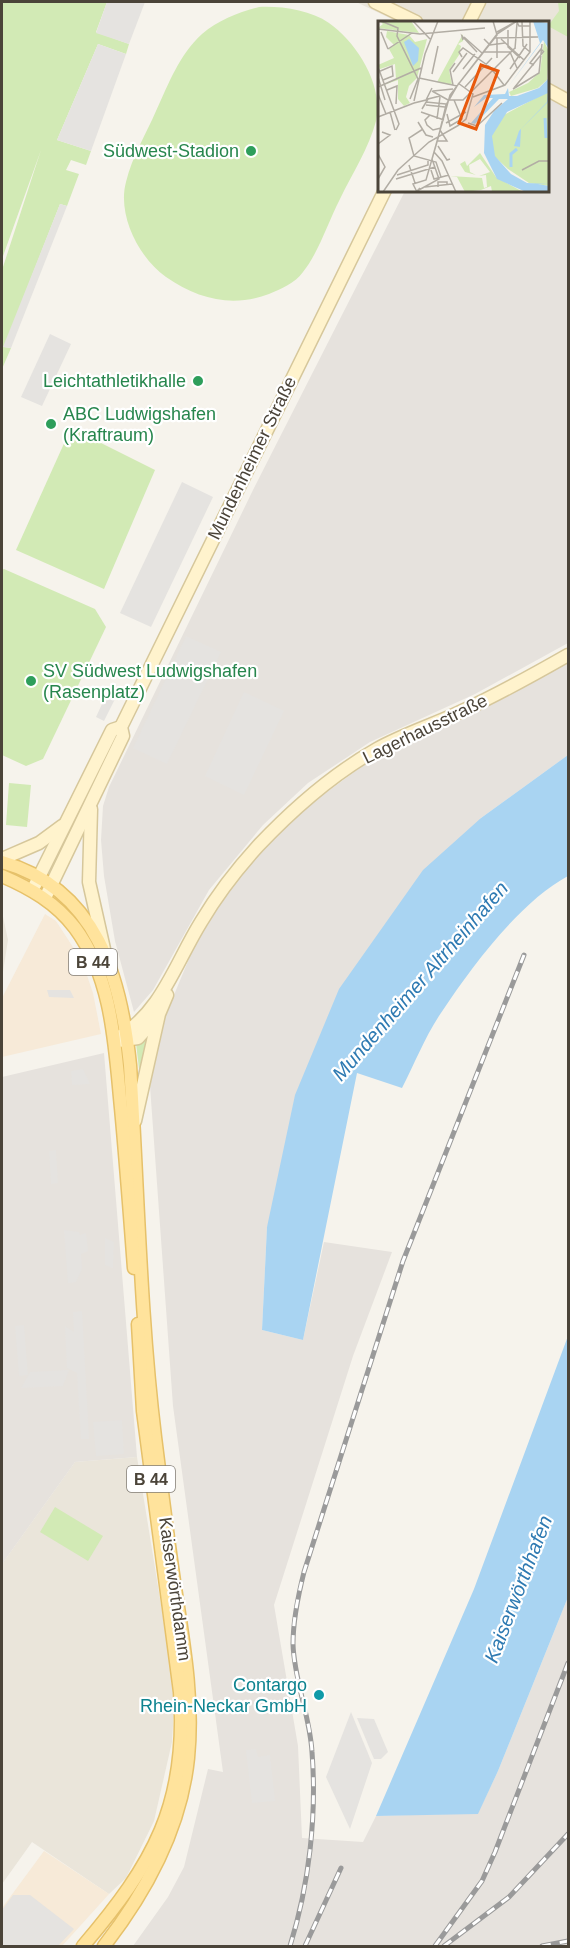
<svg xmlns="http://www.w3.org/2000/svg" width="570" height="1948" font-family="Arial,sans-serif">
	<rect width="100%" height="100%" fill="#f6f3ec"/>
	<g fill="#eae5da">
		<path d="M356 2H568V103L548 93V22H398Z"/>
		<path d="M2 912 8 940 2 978Z"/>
		<path d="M137 1457 175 1691 172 1742 154 1821 126 1878 109 1894 32 1842 2 1884V1564L75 1462Z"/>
	</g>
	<g fill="#f7ead8">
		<path d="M45 914 56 921 82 961 93 993 101 1034 2 1057V998Z"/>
		<path d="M44 1851 109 1894 62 1946H2V1908Z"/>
	</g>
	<g fill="#e6e2dd">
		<path d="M548 93 568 103V643L475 694 370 742 308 783 263 825 209 890 153 990 134 1012 115 941 104 876 101 840 103 806 109 787 253 490 405 191 548 190Z"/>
		<path d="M568 661V755L481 818 267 1227 262 1330 303 1340 324 1242 392 1252 353 1356 274 1605 298 1746 302 1838 363 1842 376 1816 478 1813 498 1771 568 1597V1946H133L168 1897 184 1867 208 1769 223 1772 173 1406 150 1086 162 1024 193 949 228 891 266 846 308 806 376 756Z"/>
		<path d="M104 1053 137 1457 75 1462 2 1564V1077Z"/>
	</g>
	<g fill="#d2eab5">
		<path d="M2 2H107L96 32 129 44 126 54 98 44 57 140 91 151 86 165 71 160 66 170 79 174 67 206 60 204 4 347 11 348 2 369V270L41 150 2 259Z"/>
		<path d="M558 2H568V37L548 26 559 11Z"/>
		<path d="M259 7C282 6 310 10 329 23 357 43 384 85 376 121 369 148 352 174 340 199 328 222 319 252 303 272 295 283 281 289 269 294 232 308 198 299 166 277 139 258 117 215 126 182 132 157 146 134 156 111 169 83 179 55 202 34 218 20 240 12 259 7Z"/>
		<path d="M71 428 155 470 104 589 16 550Z"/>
		<path d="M4 569 95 609 106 627 43 759 26 766 2 755V570Z"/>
		<path d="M9 783 31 785 27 827 6 825Z"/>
		<path d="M152 1032 140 1078 136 1043Z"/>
		<path d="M55 1507 103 1536 88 1561 40 1532Z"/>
	</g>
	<g fill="#e5e3e0">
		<path d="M107 2H145L129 44 96 33Z"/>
		<path d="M98 44 126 54 91 151 57 140Z"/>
		<path d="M60 204 67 206 11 348 3 347Z"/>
		<path d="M50 334 71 344 42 406 21 397Z"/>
		<path d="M182 482 213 497 151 627 120 613Z"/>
		<path d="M186 636 221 652 167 764 133 748Z"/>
		<path d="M109 689 118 693 104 721 96 717Z"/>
		<path d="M244 692 284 711 244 795 205 776Z"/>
		<path d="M47 990H70L74 998 49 997Z"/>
		<path d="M83 1069 90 1084 72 1085 71 1071Z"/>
		<path d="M56 1150 58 1183 51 1184 49 1151Z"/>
		<path d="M64 1230 79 1232 80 1235 86 1233 88 1251 81 1254 82 1269 76 1282 68 1283Z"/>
		<path d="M105 1238 114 1242 113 1268 105 1265Z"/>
		<path d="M82 1311 89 1439H81L77 1373 67 1368 65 1326 74 1332 73 1312Z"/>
		<path d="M24 1325 28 1375 19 1376 15 1326Z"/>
		<path d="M69 1370 63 1386 21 1388 30 1372Z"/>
		<path d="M122 1420 124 1454 96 1456 93 1422Z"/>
		<path d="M351 1712 372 1763 350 1829 326 1777Z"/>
		<path d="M357 1718 374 1719 388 1752 381 1759H374Z"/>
		<path d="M256 1749 258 1757 270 1755 275 1801 252 1803 246 1750Z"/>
		<path d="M13 1895H30L74 1929 58 1946H2V1910Z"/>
	</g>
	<g fill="#a9d4f2">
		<path d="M568 755V876C521 901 473 965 443 1010 426 1034 415 1063 402 1088L357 1073 303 1340 262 1330 267 1227 295 1095 339 989 423 870 481 818Z"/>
		<path d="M568 1336V1597L498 1771 478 1814 376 1816 474 1589Z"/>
	</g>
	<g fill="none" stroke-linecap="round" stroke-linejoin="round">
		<g stroke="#d6c79b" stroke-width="15">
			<g id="secondary">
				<path d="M375 2 416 22"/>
				<path d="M469 22 479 2"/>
				<path d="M548 90 568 101"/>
				<path d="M91 809 89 882 104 949"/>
				<path d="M2 859 39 843 62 826"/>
				<path d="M35 885 112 730 121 727"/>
				<path d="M46 896 123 736 121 727 385 190"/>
				<path d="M118 1038C162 1011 175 964 201 922 217 895 237 869 258 846 293 809 333 774 377 749 404 734 433 725 460 712 497 695 533 675 568 655"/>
				<path d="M118 1041 138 1038 157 1017"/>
				<path d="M135 1121 159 1014 167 995"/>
			</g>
		</g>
		<g stroke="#e6c16a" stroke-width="15">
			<g id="primary">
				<path d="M2 862C97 889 121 977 130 1065 138 1189 140 1314 155 1437 161 1485 167 1533 174 1581 183 1640 194 1698 188 1758 181 1827 146 1892 104 1946"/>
				<path d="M2 876C30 888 56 903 75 928 113 979 115 1048 121 1108 126 1161 130 1215 134 1268"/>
				<path d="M83 1946C153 1864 188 1804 180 1692L143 1411 138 1324"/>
			</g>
		</g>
		<use href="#secondary" stroke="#fff3cd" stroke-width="12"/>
		<use href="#primary" stroke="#ffe39c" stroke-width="12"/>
		<g stroke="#9a9a9a" stroke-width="5">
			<g id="rail">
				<path d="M290 1946C309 1885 317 1816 312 1752 310 1716 294 1680 293 1644 293 1619 298 1596 304 1572L403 1261 524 955"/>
				<path d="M305 1946 341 1868"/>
				<path d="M435 1946 482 1881 495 1852 568 1663"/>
				<path d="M444 1946 509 1897 568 1834"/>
				<path d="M542 1946 568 1941"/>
			</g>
		</g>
		<use href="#rail" stroke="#fff" stroke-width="3" stroke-dasharray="9" stroke-linecap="butt"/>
	</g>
	<g fill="#2e9e5b" stroke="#fff" stroke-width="2">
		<circle cx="251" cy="151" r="6"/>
		<circle cx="198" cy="381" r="6"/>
		<circle cx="51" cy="424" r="6"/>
		<circle cx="31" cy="681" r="6"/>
	</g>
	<circle fill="#0f9aa8" stroke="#fff" stroke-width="2" cx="319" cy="1695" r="6"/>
	<g text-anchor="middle" stroke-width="4.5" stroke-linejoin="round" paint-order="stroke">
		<g fill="#fff" stroke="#817c74" stroke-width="1.5">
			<rect x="69" y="949" width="48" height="26" rx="4.5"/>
			<rect x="127" y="1466" width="48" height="26" rx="4.5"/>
		</g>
		<g font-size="16" font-weight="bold" fill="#4b4439">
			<text x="93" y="968">B 44</text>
			<text x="151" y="1485">B 44</text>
		</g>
		<g font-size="18" fill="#27864d" stroke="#fff" text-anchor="end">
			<text x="239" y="157">Südwest-Stadion</text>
			<text x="186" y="387">Leichtathletikhalle</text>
			<text x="63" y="420" text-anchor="start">ABC Ludwigshafen<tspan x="63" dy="21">(Kraftraum)</tspan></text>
			<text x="43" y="677" text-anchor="start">SV Südwest Ludwigshafen<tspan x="43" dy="21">(Rasenplatz)</tspan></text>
		</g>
		<g font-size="18" fill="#4b4439" stroke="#fff">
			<text transform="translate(252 458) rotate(-64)" y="6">Mundenheimer Straße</text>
			<text transform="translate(425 729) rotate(-26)" y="6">Lagerhausstraße</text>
			<text transform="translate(175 1589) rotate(82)" y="6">Kaiserwörthdamm</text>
		</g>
		<g font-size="18" fill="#0d838f" stroke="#fff" text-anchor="end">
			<text x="307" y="1691">Contargo<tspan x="307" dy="21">Rhein-Neckar GmbH</tspan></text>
		</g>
		<g font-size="20" font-style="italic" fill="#2e7ab2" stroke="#fff">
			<text transform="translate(420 981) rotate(-49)" y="7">Mundenheimer Altrheinhafen</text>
			<text transform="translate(518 1589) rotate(-69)" y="7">Kaiserwörthhafen</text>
		</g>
	</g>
	<g transform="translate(378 21)">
		<rect width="171" height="171" fill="#f6f3ec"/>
		<path d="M2 0H33L41 12 0 7 5 3ZM9 10 31 14 37 21 49 18 39 57 31 65 28 76 32 82 26 85 20 78V59L0 66 18 58 17 43 2 48 0 44 16 37 11 28 29 14 16 24 8 16ZM85 13V20L80 23 83 25 81 34 71 49 74 64 59 61ZM166 20 171 31 169 59 160 67 133 75 131 71 150 62 162 51ZM169 71 171 73V165L151 162 130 148 116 135 113 116 122 96ZM102 132 118 156 145 171H114L113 165 103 169 87 171 79 156 72 155 104 157 106 167 109 166 108 154 101 155 112 151 102 138 91 144 92 151 98 154 87 151 82 143 87 140 89 145Z" fill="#d2eab5"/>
		<path d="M155 0 170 2 171 28 165 19 130 66 162 22ZM31 18 41 27 40 40 35 45 26 21ZM171 57V79L170 81 143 108 142 126 136 125 141 110 169 81 170 72 129 91 114 115 117 135 133 153 149 162 171 163H160L171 165V171H148L119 158 106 132 107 104 116 90 130 78H121L97 103 93 102 115 77H108L96 86 106 74 127 73 130 67 131 75H139L161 67Z" fill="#a9d4f2"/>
		<path fill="none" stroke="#a9d4f2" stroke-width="3" d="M167 97 168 117M133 146V133L139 128"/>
		<path fill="none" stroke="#b2ada4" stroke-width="1.5" d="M3 0 20 7 19 15 40 58M35 0 52 18M139 1 141 5H152V0M144 1 145 25 152 31M0 8 42 13 107 7M130 9V26L142 37M3 11 10 28M119 11 139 0M86 16 104 32M116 17 160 16H145M119 17V37M106 18 112 24 127 22M123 18 146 39M85 19 84 15 99 31M10 28 34 12M137 28 139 2M105 31H132L139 47M84 36 81 31 85 27 112 46 126 64M156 44 152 42 163 28 165 30M0 46 21 103 18 109M85 48 97 33M132 48 149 23M0 51 14 45 15 55 5 59M75 51 89 32M54 53 60 25M0 56 7 79M41 57 79 65 119 14 115 0M80 62 95 73 88 98 81 104M75 64 72 49 77 42M0 66 43 47M87 66 114 37M136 67 166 30M135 68 161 52 164 23M9 69 19 65 18 83M54 70 70 79H85L137 27M55 70 75 68M0 73 8 93M95 76 127 64 152 31V4M32 78 40 58M36 80 47 33 60 0M48 81 68 83M36 82 48 79 54 67M48 84 67 86M44 88 50 78 62 75M12 91 17 109M43 91 66 99M69 93 72 105 84 98 76 79M52 94 47 99 49 104 55 109 63 107M0 96 36 82M59 98 62 76M40 101 48 114 55 116M68 102 88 91M90 102 99 105 124 82M45 108 31 117 36 135 58 141 63 156M59 120H69L62 109 68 84 79 65M0 123 12 114 4 111M60 125 69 139 72 138M56 131 64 140 78 171M0 133 7 146 0 158M31 144 37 162M53 149 56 158 71 154M144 149 161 140H171M19 154 50 144V140M18 158 57 146M47 166 74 163M60 166V161H69V165M42 167 39 170 61 158 54 138 72 74 119 13 139 0M5 171 20 149 51 121 81 104M39 171 35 163 48 159 61 114"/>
		<path fill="#e8590c" fill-opacity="0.15" stroke="#e8590c" stroke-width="3" d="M103 44 120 50 98 108 81 102Z"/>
		<rect width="171" height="171" fill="none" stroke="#4b4439" stroke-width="3"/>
	</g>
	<rect width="570" height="1948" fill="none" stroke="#4b4439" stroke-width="6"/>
</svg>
